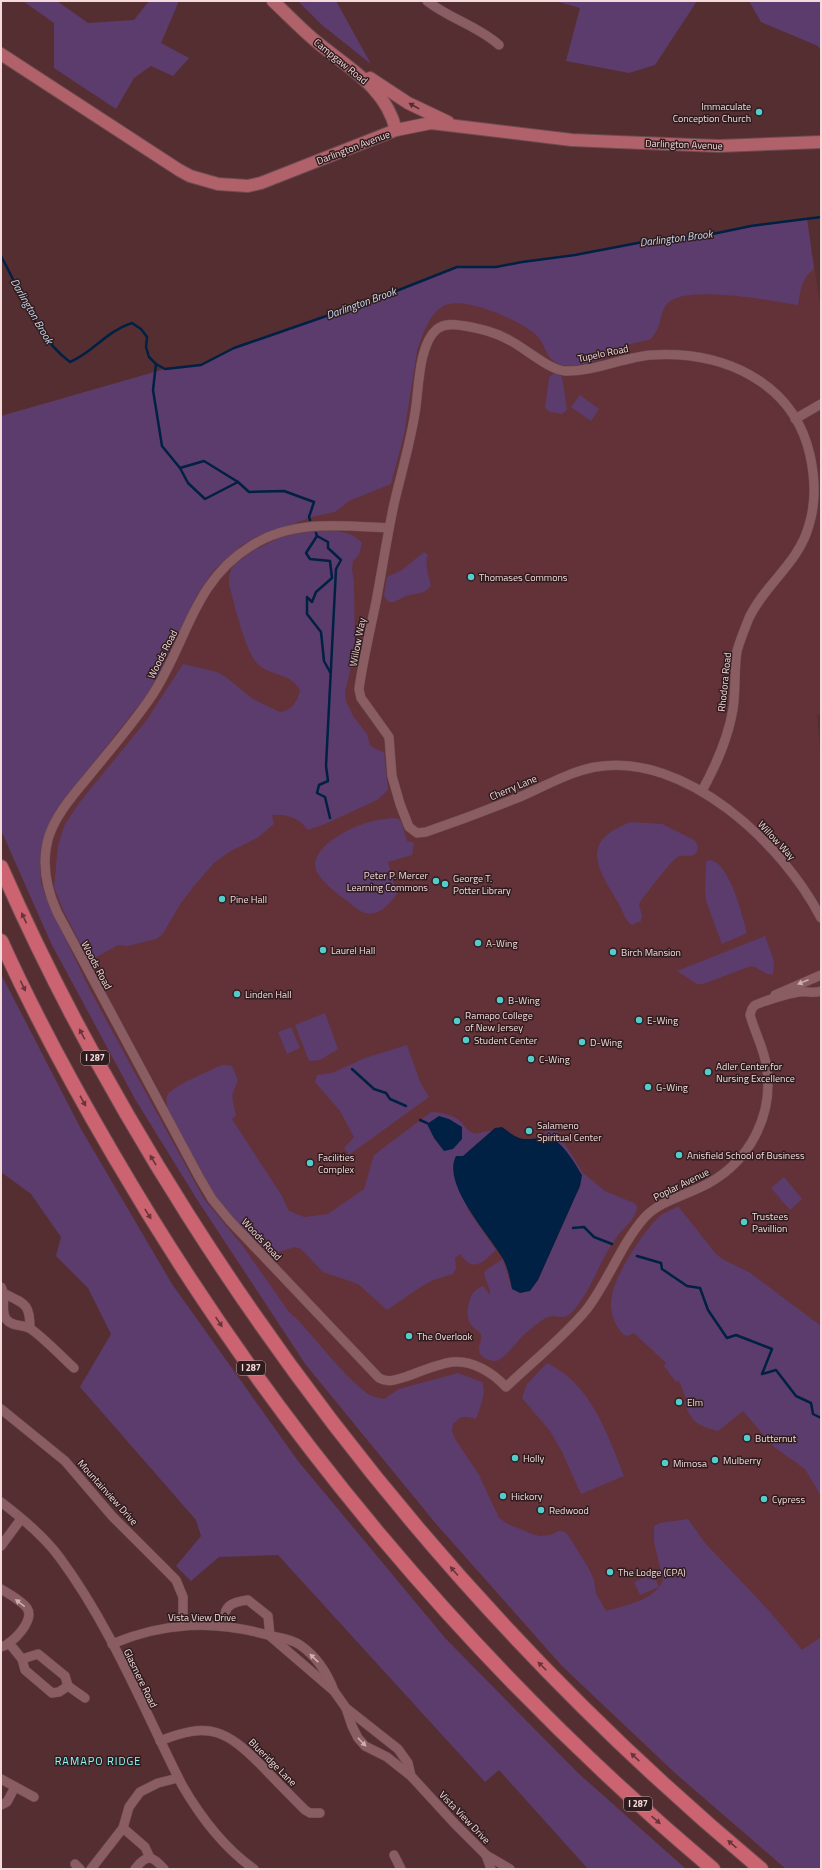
<svg xmlns="http://www.w3.org/2000/svg" width="822" height="1870" font-family="'Titillium Web',sans-serif">
	<rect width="100%" height="100%" fill="#552e32"/>
	<path fill="#623238" d="M807 219 821 310V714L817 715 821 761V1869H786L674 1772 562 1666 437 1525 306 1365 198 1201 135 1099 51 943 1 830V416L165 369 201 365 234 348 381 297 457 267H496L648 241 698 237 751 226Z"/>
	<g fill="#5c3c6c">
		<path d="M23 1H57L88 23 134 20 149 1H179L161 43 189 58 173 76 151 66 134 78 116 109 54 68V23Z"/>
		<path d="M298 1H336L371 64 322 25Z"/>
		<path d="M555 1H697L655 65 629 73 566 61 580 8Z"/>
		<path d="M749 1H821V51L818 46 761 22Z"/>
		<path d="M807 219 814 269C801 279 801 289 798 305 772 301 682 283 666 305 661 312 661 321 658 328 656 332 653 336 651 339 639 343 608 346 604 359 591 362 572 369 559 364 544 358 546 343 535 334 519 320 463 295 443 306 429 314 422 336 417 351L404 435 391 484 349 501 335 512 315 516 256 537 241 546 214 570 198 593 160 672 146 696 56 810 41 848 40 865 41 883 46 898 89 988 130 1064 204 1199 242 1245 289 1312 298 1320C318 1342 341 1372 364 1391 370 1396 377 1398 384 1399L399 1389 458 1373 482 1382C487 1393 479 1409 476 1419L468 1417H461L453 1424 452 1431 455 1439 479 1475 499 1518 508 1524 532 1534 540 1536 550 1535 559 1531 565 1532 570 1538 589 1569 594 1580 596 1593 606 1611C624 1606 656 1600 663 1580L654 1542V1526L660 1523 688 1519 706 1544 771 1613 802 1650 821 1637V1869H786L674 1772 562 1666 437 1525 306 1365 198 1201 135 1099 51 943 1 830V416L165 369 201 365 234 348 381 297 457 267H496L522 262 575 255 648 241 698 237 751 226Z"/>
		<path d="M556 373 562 377 567 410 562 414 550 412 545 408 549 378 553 374Z"/>
		<path d="M580 395 599 409 591 421 571 407Z"/>
		<path d="M317 531C333 531 351 529 362 543L359 555 353 561 352 569 354 582 355 650 345 692 346 701 353 716 367 734 370 745 376 749 384 752 388 790 377 800 325 824 308 830C299 818 287 814 272 815L274 824 257 838 229 852 214 863 194 886 181 903 162 935 156 939 128 946 118 945 89 961 63 910 54 887 58 846 64 826 79 803 146 721 183 664 217 672 226 677 253 699 280 712C292 711 298 700 300 690 290 673 273 676 260 666 245 655 235 604 229 585V576L231 569 235 564 254 550 279 538 294 534Z"/>
		<path d="M424 552 428 555C424 566 429 575 431 586L424 592 406 596 394 602H388L384 595 387 577 402 570Z"/>
		<path d="M394 818 399 819 401 821 407 841 414 843 412 855 388 862 397 894C388 906 377 919 360 911 348 901 324 886 317 872 306 847 355 825 373 821 380 819 387 819 394 818Z"/>
		<path d="M631 822 662 824 694 840C698 844 700 849 695 854 690 858 683 854 677 857 674 858 642 898 639 904L642 916 641 921 632 925C625 921 622 909 618 902 596 866 580 841 631 822Z"/>
		<path d="M709 860C729 860 743 917 747 933L722 944 706 901 705 889 706 862Z"/>
		<path d="M765 936 774 961 773 974C765 976 759 967 751 966L703 984H697L677 971Z"/>
		<path d="M1 974 81 1129 172 1284 298 1461 446 1639 577 1772 686 1869H588L499 1770 485 1782 278 1555 219 1557 191 1581 176 1566 201 1536 196 1520 80 1387 111 1334 88 1288 56 1256 61 1237 31 1194 1 1172Z"/>
		<path d="M325 1013 338 1049 320 1060 309 1061 295 1025Z"/>
		<path d="M291 1027 300 1048 287 1054 278 1032Z"/>
		<path d="M407 1045 420 1082 429 1097 349 1155 344 1148 354 1137 340 1111 315 1082 317 1075 332 1073 365 1058Z"/>
		<path d="M222 1065 232 1066 238 1080 232 1096 236 1116 232 1119 282 1196 289 1211 304 1217 328 1214 364 1189 374 1155 431 1112C439 1112 455 1115 461 1122 465 1126 467 1131 473 1133 479 1135 485 1130 492 1131L463 1156H456L468 1210 496 1250C482 1263 474 1273 460 1254L455 1258 456 1268 453 1274 433 1280 419 1288 387 1310 358 1284 323 1272 301 1249 295 1247 268 1255 236 1221 213 1192 168 1111C167 1106 166 1101 167 1096 171 1086 212 1070 222 1065Z"/>
		<path d="M549 1119 583 1173 605 1191 634 1203 637 1206C637 1219 623 1228 616 1238 599 1261 592 1290 573 1311 563 1322 558 1314 548 1317 541 1320 532 1328 526 1333 518 1339 504 1361 495 1361 489 1361 479 1357 479 1350 478 1344 484 1340 480 1333 478 1330 473 1328 471 1325 465 1318 468 1300 473 1293 475 1290 479 1288 483 1286L489 1294 490 1291 484 1274 486 1270 503 1259 512 1289 538 1280 580 1186 582 1175C573 1160 562 1142 544 1137Z"/>
		<path d="M784 1177 802 1199 790 1210 771 1188Z"/>
		<path d="M678 1206 716 1254 724 1260 749 1272 821 1326V1496L805 1469 774 1447 743 1411 718 1431C697 1425 692 1423 684 1402L687 1401 679 1381 676 1382 664 1366 666 1363 634 1333 628 1336 624 1335C614 1326 609 1310 612 1296 614 1277 644 1230 659 1217 664 1212 672 1210 678 1206Z"/>
		<path d="M547 1363C592 1385 607 1434 624 1476L581 1494 562 1452 550 1431 522 1398 527 1384Z"/>
		<path d="M653 1574 659 1587 640 1595 634 1582Z"/>
	</g>
	<g fill="#002044">
		<path d="M439 1116 449 1119 462 1127V1139L453 1149 444 1151 434 1138 427 1124Z"/>
		<path d="M502 1127C509 1132 518 1140 527 1139 535 1139 544 1136 552 1139 565 1145 575 1164 582 1175L580 1186 538 1280 530 1291 520 1293 512 1289C510 1279 508 1268 503 1259 490 1236 441 1184 456 1156H463L495 1128Z"/>
	</g>
	<g fill="none" stroke-linecap="round" stroke-linejoin="round">
		<g stroke="#002044" stroke-width="2.5">
			<path d="M1 256C21 292 36 337 70 362 94 352 106 331 132 323L141 329 147 337 146 347 149 357 156 364 165 369 201 365 234 348 381 297 457 267H496L522 262 575 255 648 241 698 237 751 226 821 217"/>
			<path d="M156 364 153 390 162 446 180 468 204 461 238 482 249 492 284 491 314 502 309 517 310 520"/>
			<path d="M180 468 188 483 205 499 238 482"/>
			<path d="M316 533 317 536 328 542V548L341 560 336 569 326 766 328 781 319 785 317 793 325 797 330 818"/>
			<path d="M317 536 306 553 310 559 330 561 332 578 316 592 312 602 307 597V614L321 632 324 661 330 672"/>
			<path d="M352 1069 374 1089 386 1093 390 1099 406 1106"/>
			<path d="M420 1120 427 1123"/>
			<path d="M573 1228 584 1227 594 1237 612 1244"/>
			<path d="M637 1256 661 1263 662 1269 687 1286 700 1288 708 1310 727 1338 736 1335 772 1349 762 1374 776 1370 796 1396 811 1403 813 1414 821 1418"/>
		</g>
		<g stroke="#6d4c50" stroke-width="10">
			<g id="minor">
				<path d="M427 1C450 19 478 26 499 45"/>
				<path d="M795 419 821 404"/>
				<path d="M389 528C342 526 293 519 251 546 192 582 187 644 151 697 132 725 110 750 89 776 74 794 57 813 49 836 41 862 46 888 57 912L199 1177 212 1199 230 1221 379 1378C388 1383 396 1380 405 1377 419 1372 438 1364 452 1362 473 1360 493 1373 506 1387 531 1363 566 1335 587 1309 609 1280 621 1244 645 1217 661 1200 688 1195 709 1183 750 1160 773 1116 767 1069 765 1051 755 1033 750 1015 751 1012 751 1009 754 1006 759 1002 791 993 799 992 807 991 814 994 821 991"/>
				<path d="M702 791C716 765 728 739 733 709 736 690 734 670 737 651 740 640 745 628 749 618 765 584 799 563 809 525 816 503 815 478 810 455 793 381 723 351 652 355 624 357 593 372 565 371 549 370 525 348 509 340 495 332 481 329 465 326 455 324 445 323 437 329 418 345 419 390 415 413 410 444 401 474 394 504 387 537 382 570 376 602 370 631 363 660 359 689L361 698 389 737 392 776 400 804 409 827 417 833 426 832C458 821 490 809 522 796 545 786 569 772 595 767 685 751 783 844 821 918"/>
				<path d="M775 995 821 975"/>
				<path d="M1 1287C7 1298 0 1310 6 1319 12 1327 21 1324 29 1328 39 1333 64 1359 74 1368"/>
				<path d="M5 1294C25 1304 30 1304 30 1328"/>
				<path d="M1 1409 65 1461 112 1516 176 1580 183 1597V1626"/>
				<path d="M1 1502C22 1518 45 1537 60 1558 111 1627 144 1710 182 1785 200 1816 224 1848 254 1869"/>
				<path d="M1 1546 21 1519"/>
				<path d="M1 1589C9 1594 21 1600 27 1608 35 1620 13 1644 1 1647"/>
				<path d="M225 1626C222 1607 230 1602 248 1600L268 1616 270 1636"/>
				<path d="M270 1636 334 1691 346 1708 398 1749 408 1763 411 1776"/>
				<path d="M9 1643 22 1659 25 1670 52 1693 59 1692 68 1686 65 1676 38 1654 22 1659"/>
				<path d="M112 1644C164 1622 213 1620 268 1635 279 1638 290 1638 300 1645 316 1656 327 1672 334 1691"/>
				<path d="M68 1686 85 1698"/>
				<path d="M346 1708 352 1726 358 1738 365 1746 387 1757 411 1776 456 1825 486 1855 510 1869"/>
				<path d="M160 1741C210 1721 226 1730 262 1766 276 1781 291 1796 305 1810L310 1813H320"/>
				<path d="M1 1779 34 1797"/>
				<path d="M1 1805 7 1802 15 1787"/>
				<path d="M123 1828 145 1847 150 1858"/>
				<path d="M394 1855 401 1869"/>
				<path d="M486 1855 491 1869"/>
				<path d="M75 1864 80 1869"/>
				<path d="M91 1869 123 1828 129 1807 140 1792 158 1783 178 1778"/>
				<path d="M135 1869C147 1854 152 1855 164 1869"/>
			</g>
		</g>
		<g stroke="#6d4c50" stroke-width="14">
			<g id="major">
				<path d="M273 1C288 15 302 30 318 43 350 69 386 88 396 130"/>
				<path d="M1 54 179 170 190 176 218 184 248 186 261 183 396 130 431 123 572 140 618 142 719 146 821 142"/>
				<path d="M370 78 408 103 448 122"/>
			</g>
		</g>
		<g stroke="#6d4c50" stroke-width="16">
			<g id="highway">
				<path d="M1 867C54 988 117 1103 188 1215 344 1461 537 1682 761 1869"/>
				<path d="M1 941C34 1014 73 1086 114 1156 271 1426 474 1668 713 1869"/>
			</g>
		</g>
		<use href="#minor" stroke="#895d61" stroke-width="9"/>
		<use href="#major" stroke="#b1616a" stroke-width="12"/>
		<use href="#highway" stroke="#cc6370" stroke-width="14"/>
	</g>
	<defs><path id="oneway-solid" d="M-6-.8H1V-3.2L6.5 0L1 3.2V.8H-6Z"/></defs>
	<use fill="#502d31" href="#oneway-solid" transform="translate(414 106) rotate(-151)"/>
	<g fill="#66353b">
		<use href="#oneway-solid" transform="translate(24 918) rotate(-115)"/>
		<use href="#oneway-solid" transform="translate(23 986) rotate(64)"/>
		<use href="#oneway-solid" transform="translate(82 1034) rotate(-118)"/>
		<use href="#oneway-solid" transform="translate(83 1101) rotate(61)"/>
		<use href="#oneway-solid" transform="translate(153 1160) rotate(-121)"/>
		<use href="#oneway-solid" transform="translate(148 1214) rotate(58)"/>
		<use href="#oneway-solid" transform="translate(219 1322) rotate(56)"/>
		<use href="#oneway-solid" transform="translate(454 1571) rotate(-131)"/>
		<use href="#oneway-solid" transform="translate(542 1666) rotate(-135)"/>
		<use href="#oneway-solid" transform="translate(635 1757) rotate(-137)"/>
		<use href="#oneway-solid" transform="translate(656 1820) rotate(41)"/>
		<use href="#oneway-solid" transform="translate(732 1844) rotate(-139)"/>
	</g>
	<g fill="#cfaeb0">
		<use href="#oneway-solid" transform="translate(803 982) rotate(158)"/>
		<use href="#oneway-solid" transform="translate(20 1603) rotate(-143)"/>
		<use href="#oneway-solid" transform="translate(314 1658) rotate(-136)"/>
		<use href="#oneway-solid" transform="translate(362 1742) rotate(46)"/>
	</g>
	<g fill="#53cdcb" stroke="#2f1c1e" stroke-width="1.5">
		<circle cx="759" cy="112" r="4"/>
		<circle cx="471" cy="577" r="4"/>
		<circle cx="436" cy="881" r="4"/>
		<circle cx="445" cy="884" r="4"/>
		<circle cx="222" cy="899" r="4"/>
		<circle cx="478" cy="943" r="4"/>
		<circle cx="323" cy="950" r="4"/>
		<circle cx="613" cy="952" r="4"/>
		<circle cx="237" cy="994" r="4"/>
		<circle cx="500" cy="1000" r="4"/>
		<circle cx="639" cy="1020" r="4"/>
		<circle cx="457" cy="1021" r="4"/>
		<circle cx="466" cy="1040" r="4"/>
		<circle cx="582" cy="1042" r="4"/>
		<circle cx="531" cy="1059" r="4"/>
		<circle cx="708" cy="1072" r="4"/>
		<circle cx="648" cy="1087" r="4"/>
		<circle cx="529" cy="1131" r="4"/>
		<circle cx="679" cy="1155" r="4"/>
		<circle cx="310" cy="1163" r="4"/>
		<circle cx="744" cy="1222" r="4"/>
		<circle cx="409" cy="1336" r="4"/>
		<circle cx="679" cy="1402" r="4"/>
		<circle cx="747" cy="1438" r="4"/>
		<circle cx="515" cy="1458" r="4"/>
		<circle cx="715" cy="1460" r="4"/>
		<circle cx="665" cy="1463" r="4"/>
		<circle cx="503" cy="1496" r="4"/>
		<circle cx="764" cy="1499" r="4"/>
		<circle cx="541" cy="1510" r="4"/>
		<circle cx="610" cy="1572" r="4"/>
	</g>
	<g text-anchor="middle" stroke-width="3" stroke-linejoin="round" paint-order="stroke">
		<g fill="#2f1c1e" stroke="#b9a1a2" stroke-width="1">
			<rect x="81" y="1051" width="28" height="14" rx="3"/>
			<rect x="237" y="1361" width="28" height="14" rx="3"/>
			<rect x="624" y="1797" width="28" height="14" rx="3"/>
		</g>
		<g font-size="9" font-weight="bold" fill="#f4dadb">
			<text x="95" y="1061">I 287</text>
			<text x="251" y="1371">I 287</text>
			<text x="638" y="1807">I 287</text>
		</g>
		<g font-size="10" fill="#f4dadb" stroke="#2f1c1e">
			<text transform="translate(341 61) rotate(39)" y="4">Campgaw Road</text>
			<text transform="translate(684 144) rotate(2)" y="4">Darlington Avenue</text>
			<text transform="translate(353 147) rotate(-21)" y="4">Darlington Avenue</text>
			<text transform="translate(603 353) rotate(-12)" y="4">Tupelo Road</text>
			<text transform="translate(357 642) rotate(-79)" y="4">Willow Way</text>
			<text transform="translate(162 654) rotate(-63)" y="4">Woods Road</text>
			<text transform="translate(724 682) rotate(-84)" y="4">Rhodora Road</text>
			<text transform="translate(513 787) rotate(-23)" y="4">Cherry Lane</text>
			<text transform="translate(777 840) rotate(47)" y="4">Willow Way</text>
			<text transform="translate(97 965) rotate(62)" y="4">Woods Road</text>
			<text transform="translate(681 1184) rotate(-26)" y="4">Poplar Avenue</text>
			<text transform="translate(262 1239) rotate(47)" y="4">Woods Road</text>
			<text transform="translate(108 1492) rotate(48)" y="4">Mountainview Drive</text>
			<text x="202" y="1621">Vista View Drive</text>
			<text transform="translate(141 1678) rotate(64)" y="4">Glasmere Road</text>
			<text transform="translate(273 1762) rotate(45)" y="4">Blueridge Lane</text>
			<text transform="translate(465 1817) rotate(46)" y="4">Vista View Drive</text>
		</g>
		<g font-size="10" fill="#f4dadb" stroke="#2f1c1e" text-anchor="start">
			<text x="751" y="110" text-anchor="end">Immaculate<tspan x="751" dy="12">Conception Church</tspan></text>
			<text x="479" y="581">Thomases Commons</text>
			<text x="428" y="879" text-anchor="end">Peter P. Mercer<tspan x="428" dy="12">Learning Commons</tspan></text>
			<text x="453" y="882">George T.<tspan x="453" dy="12">Potter Library</tspan></text>
			<text x="230" y="903">Pine Hall</text>
			<text x="486" y="947">A-Wing</text>
			<text x="331" y="954">Laurel Hall</text>
			<text x="621" y="956">Birch Mansion</text>
			<text x="245" y="998">Linden Hall</text>
			<text x="508" y="1004">B-Wing</text>
			<text x="465" y="1019">Ramapo College<tspan x="465" dy="12">of New Jersey</tspan></text>
			<text x="647" y="1024">E-Wing</text>
			<text x="474" y="1044">Student Center</text>
			<text x="590" y="1046">D-Wing</text>
			<text x="539" y="1063">C-Wing</text>
			<text x="716" y="1070">Adler Center for<tspan x="716" dy="12">Nursing Excellence</tspan></text>
			<text x="656" y="1091">G-Wing</text>
			<text x="537" y="1129">Salameno<tspan x="537" dy="12">Spiritual Center</tspan></text>
			<text x="687" y="1159">Anisfield School of Business</text>
			<text x="318" y="1161">Facilities<tspan x="318" dy="12">Complex</tspan></text>
			<text x="752" y="1220">Trustees<tspan x="752" dy="12">Pavillion</tspan></text>
			<text x="417" y="1340">The Overlook</text>
			<text x="687" y="1406">Elm</text>
			<text x="755" y="1442">Butternut</text>
			<text x="523" y="1462">Holly</text>
			<text x="723" y="1464">Mulberry</text>
			<text x="673" y="1467">Mimosa</text>
			<text x="511" y="1500">Hickory</text>
			<text x="772" y="1503">Cypress</text>
			<text x="549" y="1514">Redwood</text>
			<text x="618" y="1576">The Lodge (CPA)</text>
		</g>
		<g font-size="11" font-style="italic" fill="#c8d8ec" stroke="#2f1c1e">
			<text transform="translate(676 238) rotate(-7)" y="4">Darlington Brook</text>
			<text transform="translate(361 303) rotate(-20)" y="4">Darlington Brook</text>
			<text transform="translate(32 311) rotate(60)" y="4">Darlington Brook</text>
		</g>
		<g font-size="11" letter-spacing="1" fill="#8efaf8" stroke="#2f1c1e">
			<text x="98" y="1765">RAMAPO RIDGE</text>
		</g>
	</g>
	<rect width="822" height="1870" fill="none" stroke="#f4dadb" stroke-width="4"/>
</svg>
